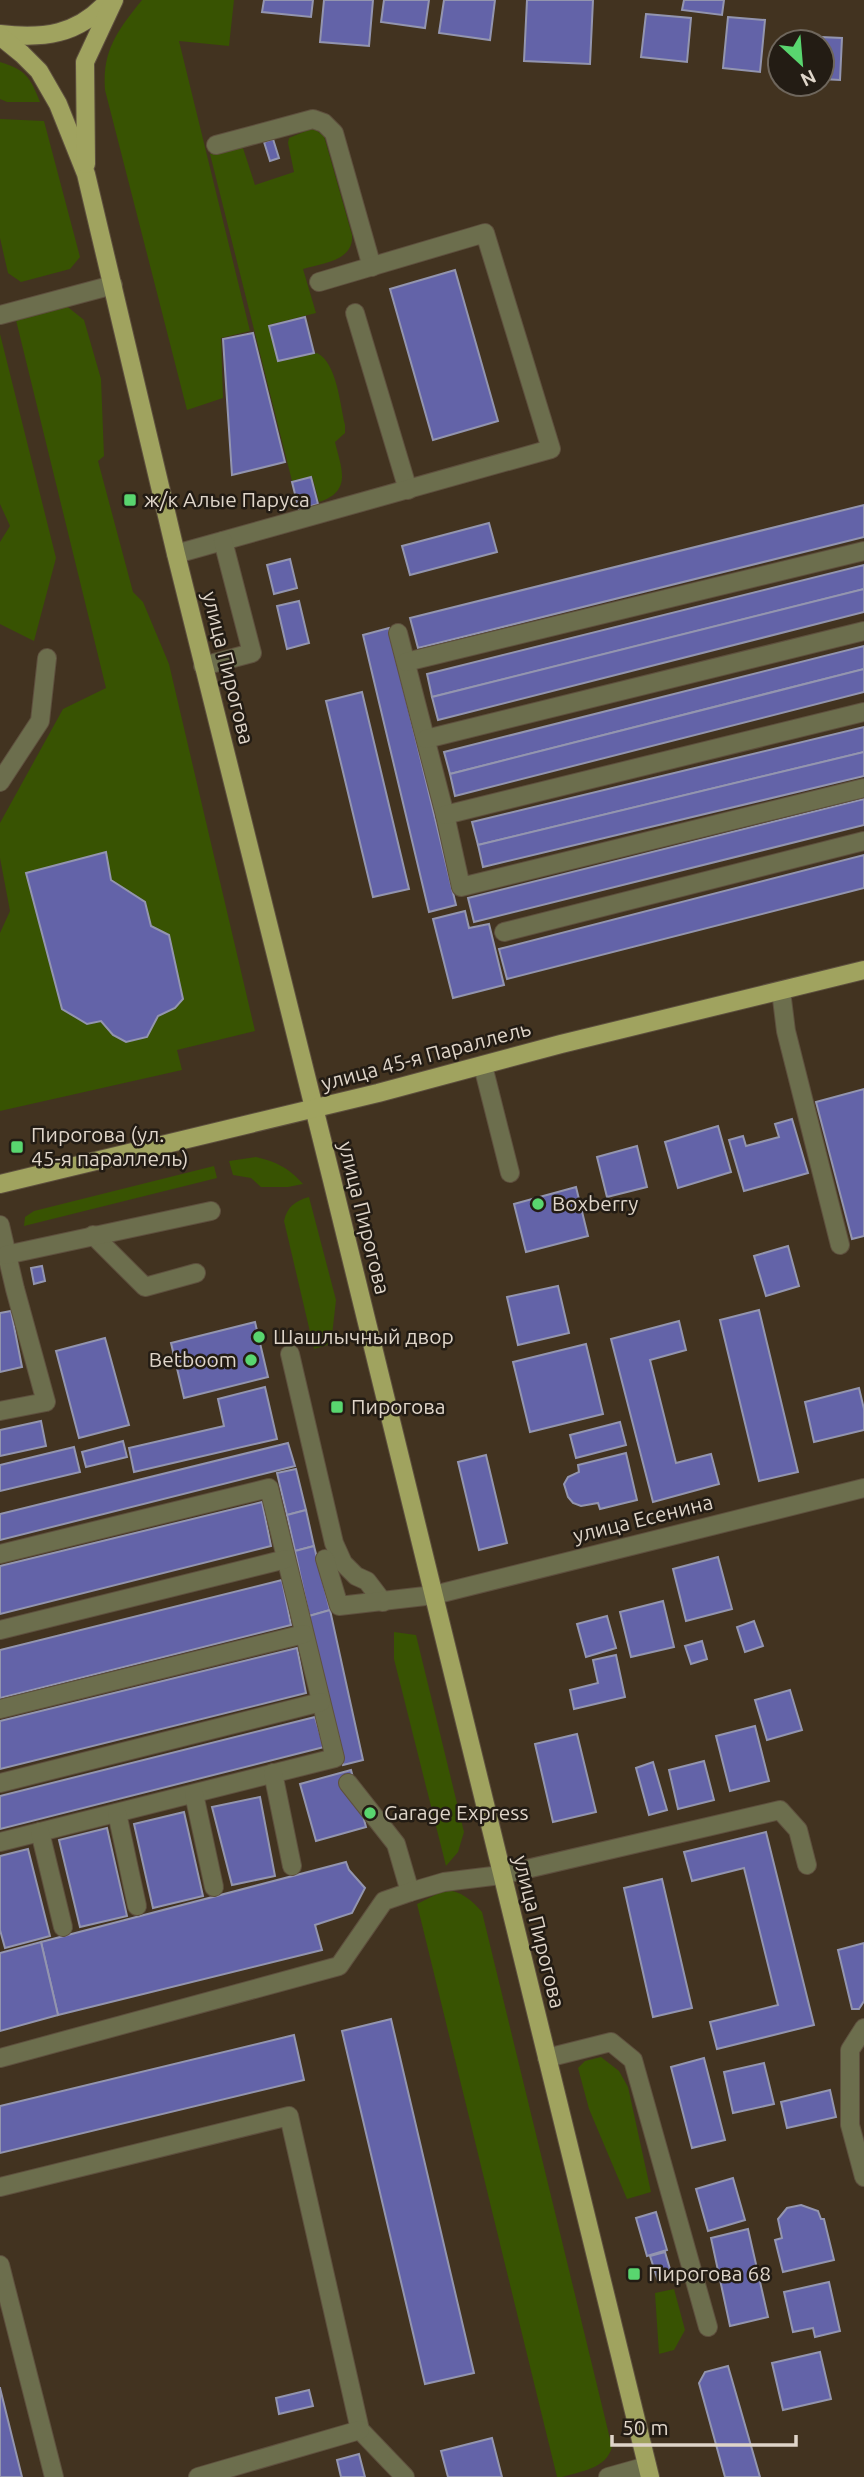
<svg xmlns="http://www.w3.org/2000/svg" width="864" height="2477" font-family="Ubuntu,sans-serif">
	<rect width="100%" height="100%" fill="#423320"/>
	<g fill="#385302">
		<path d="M142 0H234L229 46 179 41 250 331 221 338 223 398 187 410 105 90C102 50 118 30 142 0Z"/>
		<path d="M0 62C26 70 30 77 40 102H7L0 99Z"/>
		<path d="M0 119 44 121 80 257 70 269 21 282 8 273 0 238Z"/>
		<path d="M313 128 324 136 352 235C354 261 323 263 303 269L316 313 268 325 278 362 317 353C337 363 340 404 345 425V433L335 442C341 468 353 491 319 502L312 476 292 481 210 154 242 145 255 185 294 172 288 143 289 138Z"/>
		<path d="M64 304 84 320 101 379 104 456 98 461 133 592 143 602 169 664 255 1031 177 1050 182 1070 0 1111V933L10 911 0 858V823L63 709 106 688 15 316Z"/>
		<path d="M0 334 56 558 34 641 0 624V542L10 526 0 504Z"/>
		<path d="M256 1157C277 1162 289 1168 303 1184L288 1187H261L251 1178 233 1175 229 1161Z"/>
		<path d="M214 1166 217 1178 24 1226 25 1217 34 1211Z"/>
		<path d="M309 1197 336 1300 331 1344 314 1349 284 1221C287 1207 295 1201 309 1197Z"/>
		<path d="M394 1632 416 1635 464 1832 458 1852 446 1866 394 1659Z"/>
		<path d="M445 1890C460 1890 473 1901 482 1912L612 2447C606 2469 581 2471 562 2477H557L417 1904Z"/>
		<path d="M601 2057 619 2071 628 2087 651 2192 627 2199 589 2109 578 2068 585 2061Z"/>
		<path d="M674 2289 685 2330 674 2350 659 2354 655 2293Z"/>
	</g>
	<g fill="#6363a8" stroke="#9395af" stroke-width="2">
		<path d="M264 0H313L311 17 262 12Z"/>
		<path d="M324 0H373L369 46 320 42Z"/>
		<path d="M384 0H429L425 28 381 22Z"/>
		<path d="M444 0H495L490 40 439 33Z"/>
		<path d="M527 0H593L590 64 524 61Z"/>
		<path d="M684 0H724L722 15 682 10Z"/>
		<path d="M646 14 691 18 687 62 641 57Z"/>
		<path d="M728 17 765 20 760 72 723 68Z"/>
		<path d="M799 36 842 38 840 80 822 79V42H799Z"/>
		<path d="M273 139 279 158 270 161 264 142Z"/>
		<path d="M455 270 498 421 433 440 390 289Z"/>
		<path d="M305 317 314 353 278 361 269 326Z"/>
		<path d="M253 333 285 462 232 475 223 339Z"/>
		<path d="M311 477 318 504 299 510 292 482Z"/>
		<path d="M864 505V537L418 648 410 618Z"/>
		<path d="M489 523 497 552 410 575 402 546Z"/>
		<path d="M290 559 297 588 274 594 267 565Z"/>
		<path d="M864 565V589L432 697 427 674Z"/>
		<path d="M864 589V612L438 720 432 697Z"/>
		<path d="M299 601 309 643 287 649 277 606Z"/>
		<path d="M389 628 456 905 429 912 363 635Z"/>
		<path d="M864 646V669L450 774 444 752Z"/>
		<path d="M864 669V692L455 796 450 774Z"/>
		<path d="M362 692 409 889 373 897 326 701Z"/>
		<path d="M864 727V752L478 845 472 822Z"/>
		<path d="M864 752V776L483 867 478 845Z"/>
		<path d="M864 799V825L474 922 468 898Z"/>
		<path d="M106 852 111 880 145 902 151 926 169 935 183 999 175 1008 158 1016 147 1037 126 1042 113 1035 101 1021 87 1024 62 1009 26 873Z"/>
		<path d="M864 855V888L507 979 499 949Z"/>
		<path d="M465 911 469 928 489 924 504 985 453 998 433 919Z"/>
		<path d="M864 1089V1236L852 1239 816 1102Z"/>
		<path d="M792 1119 808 1173 744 1191 729 1140 743 1136 746 1146 779 1137 775 1124Z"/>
		<path d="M718 1126 731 1172 678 1188 665 1142Z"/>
		<path d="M637 1146 647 1187 607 1197 597 1157Z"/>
		<path d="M576 1187 588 1236 526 1252 514 1204Z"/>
		<path d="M788 1246 799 1286 766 1296 754 1256Z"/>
		<path d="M42 1266 45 1281 34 1284 31 1268Z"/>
		<path d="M558 1286 569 1333 518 1345 507 1297Z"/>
		<path d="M759 1310 798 1472 759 1481 720 1320Z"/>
		<path d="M11 1311 22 1367 0 1372V1313Z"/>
		<path d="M679 1321 686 1350 650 1360 676 1463 711 1454 719 1484 653 1502 611 1339Z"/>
		<path d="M255 1322 268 1377 184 1398 171 1343Z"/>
		<path d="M105 1338 129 1425 79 1438 56 1351Z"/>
		<path d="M586 1344 603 1414 530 1432 513 1362Z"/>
		<path d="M265 1387 277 1439 134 1472 129 1448 224 1426 218 1399Z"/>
		<path d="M859 1388 864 1409V1430L814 1442 805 1402Z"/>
		<path d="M41 1421 46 1446 0 1456V1430Z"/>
		<path d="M620 1422 626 1445 576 1458 570 1435Z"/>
		<path d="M123 1441 127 1457 86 1467 82 1452Z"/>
		<path d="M288 1443 295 1466 0 1540V1514Z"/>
		<path d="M74 1447 80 1472 0 1491V1465Z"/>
		<path d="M626 1453 637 1500 600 1509 598 1503 581 1506 573 1503 568 1497 564 1484 568 1477 579 1472 578 1465Z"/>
		<path d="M486 1455 507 1543 479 1550 458 1462Z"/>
		<path d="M296 1469 306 1510 287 1515 277 1473Z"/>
		<path d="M262 1502 271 1546 0 1614V1566Z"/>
		<path d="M306 1510 314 1546 295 1551 287 1515Z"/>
		<path d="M314 1546 330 1610 309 1616 295 1551Z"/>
		<path d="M718 1557 732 1609 686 1621 673 1569Z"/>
		<path d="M282 1580 291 1625 0 1698V1650Z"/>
		<path d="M663 1601 674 1647 631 1657 620 1612Z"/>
		<path d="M330 1610 363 1760 343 1765 309 1616Z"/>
		<path d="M607 1616 616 1648 586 1657 577 1624Z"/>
		<path d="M754 1621 763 1646 745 1652 737 1627Z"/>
		<path d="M702 1641 707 1659 691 1664 685 1646Z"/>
		<path d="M297 1648 306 1693 0 1769V1721Z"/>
		<path d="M616 1655 625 1697 574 1709 570 1690 598 1683 593 1660Z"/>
		<path d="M790 1690 802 1730 767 1740 755 1700Z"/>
		<path d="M315 1717 324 1747 0 1829V1796Z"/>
		<path d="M755 1726 769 1781 730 1791 716 1736Z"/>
		<path d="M577 1734 596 1812 553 1822 535 1744Z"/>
		<path d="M704 1761 714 1800 678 1809 669 1770Z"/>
		<path d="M653 1762 667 1810 649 1815 636 1768Z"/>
		<path d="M351 1770 366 1827 316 1841 300 1784Z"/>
		<path d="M260 1797 275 1876 232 1885 212 1807Z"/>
		<path d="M184 1812 203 1896 153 1908 134 1824Z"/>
		<path d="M107 1828 127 1916 80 1927 59 1840Z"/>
		<path d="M766 1832 814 2025 717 2049 710 2022 778 2005 744 1868 692 1881 684 1852Z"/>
		<path d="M28 1849 50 1936 5 1948 0 1930V1856Z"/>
		<path d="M346 1862 349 1870 365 1888 352 1913 315 1925 322 1950 58 2015 41 1942Z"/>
		<path d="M662 1879 692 2008 653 2017 624 1888Z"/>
		<path d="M41 1942 58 2015 0 2031V1953Z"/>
		<path d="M864 1943V2001L859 2009H852L838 1950Z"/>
		<path d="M391 2019 474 2373 425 2384 342 2031Z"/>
		<path d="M294 2035 304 2080 0 2153V2106Z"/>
		<path d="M704 2058 725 2140 692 2148 671 2067Z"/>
		<path d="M764 2063 774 2104 733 2113 724 2072Z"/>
		<path d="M830 2090 836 2117 787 2128 781 2102Z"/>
		<path d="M733 2178 745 2220 708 2231 696 2189Z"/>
		<path d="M801 2205 818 2211 821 2219H824L834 2260 783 2272 775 2240 782 2238 778 2219 787 2208Z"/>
		<path d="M656 2212 667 2250 647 2256 636 2218Z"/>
		<path d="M748 2229 768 2317 730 2326 711 2238Z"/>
		<path d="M665 2252 672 2276 658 2281 650 2256Z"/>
		<path d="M829 2282 840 2331 815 2337 813 2328 793 2332 784 2292Z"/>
		<path d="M820 2352 831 2399 783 2410 772 2363Z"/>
		<path d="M728 2366 760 2477H725L699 2383 705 2372Z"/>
		<path d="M0 2387V2388L22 2477H0Z"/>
		<path d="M309 2390 313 2406 279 2414 276 2398Z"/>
		<path d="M492 2438 502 2477H448L441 2451Z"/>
		<path d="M359 2454 365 2477H341L337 2460Z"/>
	</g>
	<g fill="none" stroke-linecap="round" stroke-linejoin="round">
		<g stroke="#5e503e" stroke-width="20">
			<g id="minor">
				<path d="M216 145 313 119 324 123 334 133 372 267"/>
				<path d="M355 313 408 490"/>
				<path d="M0 315 113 285"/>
				<path d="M176 554 551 449 485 233 319 282"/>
				<path d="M398 633 445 815 461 887 864 788"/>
				<path d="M406 662 864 551"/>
				<path d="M203 666 252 653 223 541"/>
				<path d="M426 739 864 631"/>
				<path d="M0 782 40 721 47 658"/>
				<path d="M445 815 864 712"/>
				<path d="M504 932 864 841"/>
				<path d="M781 991 786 1031 840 1245"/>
				<path d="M483 1066 510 1173"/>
				<path d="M0 1225 15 1289 46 1402 0 1411"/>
				<path d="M93 1235 145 1287 196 1273"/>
				<path d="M6 1255 211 1211"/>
				<path d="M290 1354 334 1543 343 1563 356 1576 367 1581 383 1602"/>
				<path d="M0 1554 269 1488 335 1758 0 1842"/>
				<path d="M325 1559 339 1606 434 1595 864 1488"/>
				<path d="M0 1630 286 1559"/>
				<path d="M0 1709 304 1634"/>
				<path d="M273 1773 292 1866"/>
				<path d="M0 1783 321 1702"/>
				<path d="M348 1783 396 1844 410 1892"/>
				<path d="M194 1794 214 1887"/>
				<path d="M117 1813 137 1906"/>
				<path d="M40 1832 63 1927"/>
				<path d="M864 2028 850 2050V2125L864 2177"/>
				<path d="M0 2058 339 1966 384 1901 410 1892 444 1882 501 1875 780 1810 798 1830 807 1865"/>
				<path d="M547 2058 611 2042 633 2060 708 2327"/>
				<path d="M0 2187 289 2116 360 2430 405 2477"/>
				<path d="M0 2265 54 2477"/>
				<path d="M198 2477 360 2430"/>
				<path d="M608 2477 647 2466"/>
			</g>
		</g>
		<g stroke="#5e503e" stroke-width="20">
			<g id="major">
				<path d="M0 34C43 39 78 35 108 1"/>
				<path d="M0 36 22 54 39 71 58 104 86 174 176 554 332 1180 650 2477"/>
				<path d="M86 164 85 62 114 0"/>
				<path d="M0 1184 378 1093 561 1044 864 970"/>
			</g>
		</g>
		<use href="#minor" stroke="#6c6e4d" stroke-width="18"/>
		<use href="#major" stroke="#a0a35f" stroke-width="18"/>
	</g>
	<g fill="#59d56f" stroke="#231c14" stroke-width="2.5">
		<rect x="123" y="493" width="14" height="14" rx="3.5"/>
		<rect x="10" y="1140" width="14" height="14" rx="3.5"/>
		<circle cx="538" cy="1204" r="7"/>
		<circle cx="259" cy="1337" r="7"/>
		<circle cx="251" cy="1360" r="7"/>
		<rect x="330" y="1400" width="14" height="14" rx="3.5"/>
		<circle cx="370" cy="1813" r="7"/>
		<rect x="627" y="2267" width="14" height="14" rx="3.5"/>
	</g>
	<g text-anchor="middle" stroke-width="5" stroke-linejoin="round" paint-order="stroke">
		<g font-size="21" fill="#dfd5c9" stroke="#231c14" text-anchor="start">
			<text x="144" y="507">ж/к Алые Паруса</text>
			<text x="31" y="1142">Пирогова (ул.<tspan x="31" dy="24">45-я параллель)</tspan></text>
			<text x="552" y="1211">Boxberry</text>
			<text x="273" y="1344">Шашлычный двор</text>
			<text x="237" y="1367" text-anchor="end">Betboom</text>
			<text x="351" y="1414">Пирогова</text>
			<text x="384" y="1820">Garage Express</text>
			<text x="648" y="2281">Пирогова 68</text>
		</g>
		<g font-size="21" fill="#dfd5c9" stroke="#231c14">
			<text transform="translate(228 668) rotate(76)" y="7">улица Пирогова</text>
			<text transform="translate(426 1056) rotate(-15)" y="7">улица 45-я Параллель</text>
			<text transform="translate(364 1218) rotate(76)" y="7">улица Пирогова</text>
			<text transform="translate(643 1519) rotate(-14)" y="7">улица Есенина</text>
			<text transform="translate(539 1932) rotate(76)" y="7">улица Пирогова</text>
		</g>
	</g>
	<g transform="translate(801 63) rotate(154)"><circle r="33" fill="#231c14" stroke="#6e665c" stroke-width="2"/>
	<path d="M0-5L12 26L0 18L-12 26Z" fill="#59d56f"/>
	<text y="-10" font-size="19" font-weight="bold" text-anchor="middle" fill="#dfd5c9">N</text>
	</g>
	<path d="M612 2435v10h184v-10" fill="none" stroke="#dfd5c9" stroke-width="3.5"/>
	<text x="622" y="2435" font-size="21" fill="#dfd5c9" stroke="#231c14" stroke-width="5" paint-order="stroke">50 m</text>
</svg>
